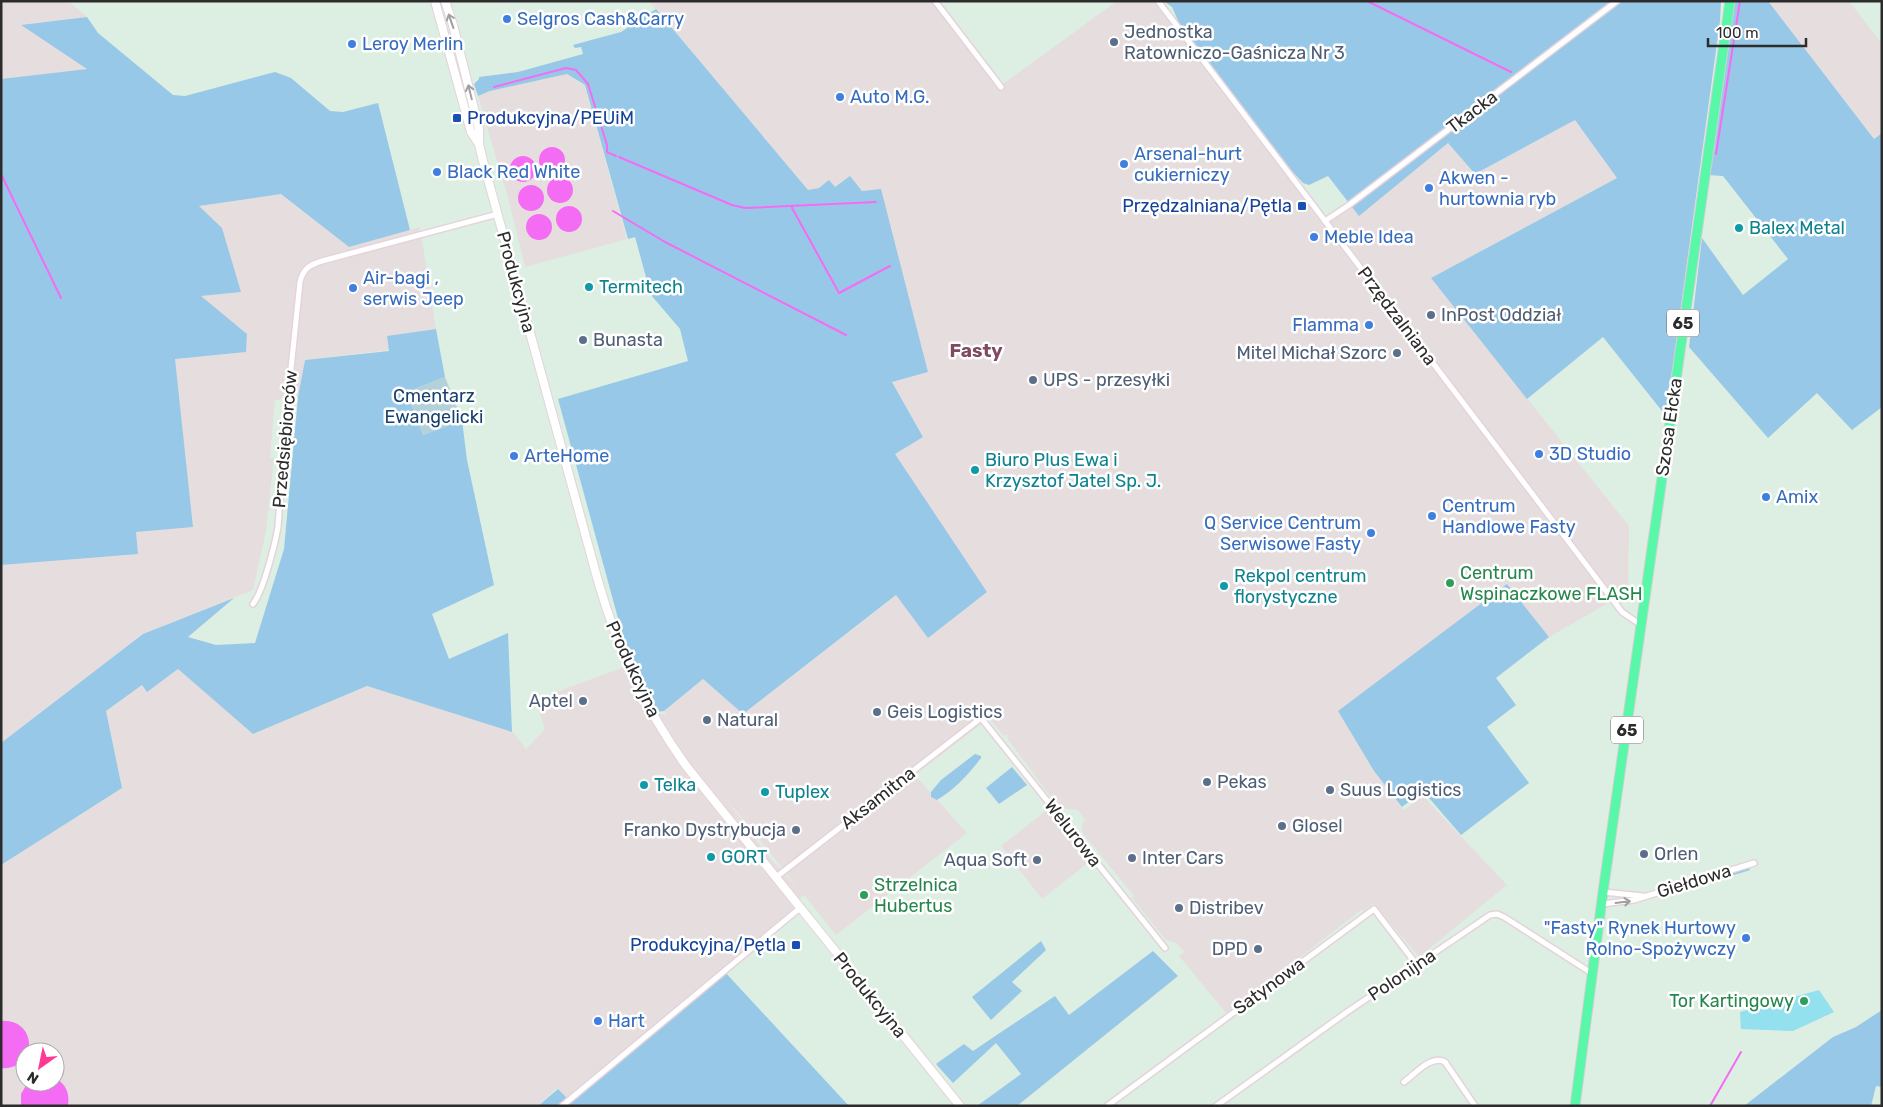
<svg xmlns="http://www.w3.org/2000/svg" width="1883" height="1107" font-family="Rubik,sans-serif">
	<rect width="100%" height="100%" fill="#ddeee2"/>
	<g fill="#e6dede" fill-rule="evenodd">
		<path d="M1 1H68L87 17 22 26 88 69 1 79Z"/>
		<path d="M649 1H939L1003 84 1117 1H1154L1321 222 1448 143 1475 174 1575 120 1617 178 1431 278 1629 526 1628 603H1608L1549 637 1508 585 1374 771 1404 810 1423 796 1507 885 1419 957 1374 903 1364 911 1361 910 1227 1014 1179 956 1184 952 1178 945 1176 943 1166 940 1132 898 1134 896 1082 832V823L1085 820 1078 810 1059 808 1007 738 1008 736 1006 734 1004 736 989 718 915 775 967 833 836 935 804 895 796 903 800 908 569 1100 557 1088 537 1106H1V865L122 788 106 711 142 685 147 691 178 669 253 734 367 686 513 732 526 749 545 729 535 700 632 664 656 712 666 715 664 711 703 679 743 714 897 595 894 453 923 437 892 382 928 372 862 191 835 188 808 190ZM723 795 753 831 798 888 770 858ZM25 1052H55V1082H25Z"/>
		<path d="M1768 1H1849L1882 44V133L1874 139Z"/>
		<path d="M567 74 585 86 627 239 525 267 509 201 478 96 490 91Z"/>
		<path d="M281 194 349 247 420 227 436 329 388 336 389 350 305 360 298 397 275 400 270 458H274L266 531 253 590 143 634 1 743V408L175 359 246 352 247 334 200 296 241 292 199 206Z"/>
		<path d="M1047 810 1088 863 1042 899 1001 846Z"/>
	</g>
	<g fill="#98c8e7">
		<path d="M1164 1H1721L1720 21 1666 416 1603 337 1527 399 1431 278 1617 178 1575 120 1475 174 1448 143 1359 216 1328 176 1309 185 1303 183 1292 171 1179 23 1172 7Z"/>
		<path d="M1735 1H1768L1874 139 1882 133V407L1852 430 1817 393 1768 438 1689 347 1702 238 1743 295 1788 259 1723 176 1708 175Z"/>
		<path d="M656 9 808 190 819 188 829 180 835 187 850 176 862 191 881 189 928 372 892 382 923 437 895 454 987 592 928 638 896 595 743 714 703 679 664 711 656 712 642 685 644 684 631 657 633 656 628 646H626L624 640 558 399 688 361 680 329 651 295 635 237 628 239 585 85 567 74 490 91 478 96 474 84 479 79V77L518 72 583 54 581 47 575 48 573 45 621 32Z"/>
		<path d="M87 17 98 33 173 95 185 96 275 72 291 78 330 111 343 112 378 103 410 230 349 247 281 194 199 206 222 228 241 292 201 296 247 334 246 352 175 359 193 527 136 532 138 554 1 565V79L87 69 21 25Z"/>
		<path d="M436 329 445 377 407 392 423 435 462 420 467 460 494 585 432 614 449 659 508 633 512 732 367 686 253 734 178 669 147 692 142 685 106 711 122 788 1 865V743L143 634 234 598 188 637 216 645 255 643 284 549 298 397 305 360 389 351 387 336Z"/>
		<path d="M1507 584 1549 637 1496 678 1516 705 1487 727 1529 783 1461 835 1423 791 1402 807 1374 771 1338 711Z"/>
		<path d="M975 754 981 756V758C968 775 955 789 937 800L931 797V792L941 780Z"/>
		<path d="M1012 767 1027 785 999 804 986 788Z"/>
		<path d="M1749 867 1750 870 1685 890 1683 889Z"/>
		<path d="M1041 941 1046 950 1012 982 1022 991 991 1020 972 997Z"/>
		<path d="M1153 951 1178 976 1017 1106H977L1021 1074 996 1043 953 1083 936 1064 964 1044 973 1051 1055 996 1069 1015Z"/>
		<path d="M724 971 849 1106H538L558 1089 569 1100Z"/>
		<path d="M1882 1010V1087L1876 1086 1871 1106H1744L1833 1037 1856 1027Z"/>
	</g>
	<path fill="#b4d0d9" d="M445 377 462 420 423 435 406 392Z"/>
	<path fill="#93e0ee" d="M1819 990 1834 1012 1793 1031 1741 1029 1740 1012Z"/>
	<g fill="#f46cf4">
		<circle cx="552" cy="160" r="13"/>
		<circle cx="523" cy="169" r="13"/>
		<circle cx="560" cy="190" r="13"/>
		<circle cx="531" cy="198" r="13"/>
		<circle cx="569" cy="219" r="13"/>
		<circle cx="539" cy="227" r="13"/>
		<path d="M1 1021C20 1019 33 1034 28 1052H25V1058C18 1066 11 1069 1 1068Z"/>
		<path d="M55 1078C66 1084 70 1093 68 1106H21V1094L28 1082H55Z"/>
	</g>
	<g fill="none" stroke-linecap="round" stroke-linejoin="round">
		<g stroke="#f46cf4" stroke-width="2">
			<path d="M1367 1 1511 72"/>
			<path d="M494 87 566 68 576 70 588 84 607 145V152L616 156"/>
			<path d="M1716 154 1740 1"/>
			<path d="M619 157 732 205 745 208 876 202"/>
			<path d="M1 174 61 298"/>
			<path d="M791 206 839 293 890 266"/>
			<path d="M613 211 665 242 846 335"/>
			<path d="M1710 1106 1741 1052"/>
		</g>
		<g stroke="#e5d3db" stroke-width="8">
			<g id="street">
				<path d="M935 1 1001 87"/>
				<path d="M1158 1 1622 612 1641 625"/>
				<path d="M1325 221 1349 205 1617 1"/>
				<path d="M253 604C263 592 275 544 278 527L286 417 300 282C303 269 309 265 322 261L498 214"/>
				<path d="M775 878 981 718 1165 948"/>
				<path d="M1603 892 1643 896"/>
				<path d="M1602 904 1634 900 1754 863"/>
				<path d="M1404 1082C1415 1074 1432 1054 1445 1062L1475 1106"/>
				<path d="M562 1106 800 908"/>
				<path d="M1107 1106 1374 909 1417 965"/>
				<path d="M1216 1106 1347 1012 1490 915 1497 914 1504 917 1593 974"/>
			</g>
		</g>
		<g stroke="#e5d3db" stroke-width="10">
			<g id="secondary">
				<path d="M435 1 471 132 479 144"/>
				<path d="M445 1 453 25 479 129V144L483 161 598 581C618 650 645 709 687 767L960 1106"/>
			</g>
		</g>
		<g stroke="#d1d1d1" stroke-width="11">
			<path id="primary" d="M1575 1106 1603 892 1730 1"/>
		</g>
		<use href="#street" stroke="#fff" stroke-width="5"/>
		<use href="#secondary" stroke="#fff" stroke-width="8"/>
		<use href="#primary" stroke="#59f7a8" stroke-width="9"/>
	</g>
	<defs><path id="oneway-shaft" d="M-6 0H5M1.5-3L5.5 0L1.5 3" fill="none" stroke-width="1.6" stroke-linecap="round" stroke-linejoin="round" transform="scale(1.25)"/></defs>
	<g stroke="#a0a0a0">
		<use href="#oneway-shaft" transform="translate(451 21) rotate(-109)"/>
		<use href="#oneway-shaft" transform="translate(470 92) rotate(-104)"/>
		<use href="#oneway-shaft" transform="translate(1623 902) rotate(-7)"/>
	</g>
	<g fill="#3f7fe0" stroke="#fff" stroke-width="2">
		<circle cx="507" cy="19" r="5"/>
		<circle cx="352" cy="44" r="5"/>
		<circle cx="840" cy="97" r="5"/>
		<circle cx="1124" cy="164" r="5"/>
		<circle cx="437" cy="172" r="5"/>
		<circle cx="1429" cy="188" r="5"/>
		<circle cx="1314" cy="237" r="5"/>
		<circle cx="353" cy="288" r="5"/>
		<circle cx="1369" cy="325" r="5"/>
		<circle cx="1539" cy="454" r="5"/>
		<circle cx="514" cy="456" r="5"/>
		<circle cx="1766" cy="497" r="5"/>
		<circle cx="1432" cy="516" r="5"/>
		<circle cx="1371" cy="533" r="5"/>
		<circle cx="1746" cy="938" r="5"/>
		<circle cx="598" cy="1021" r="5"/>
	</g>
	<g fill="#5c6f8a" stroke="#fff" stroke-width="2">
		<circle cx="1114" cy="42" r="5"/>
		<circle cx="1431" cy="315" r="5"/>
		<circle cx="583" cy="340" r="5"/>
		<circle cx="1397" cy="353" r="5"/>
		<circle cx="1033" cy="380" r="5"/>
		<circle cx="583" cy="701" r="5"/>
		<circle cx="877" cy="712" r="5"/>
		<circle cx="707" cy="720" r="5"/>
		<circle cx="1207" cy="782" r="5"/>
		<circle cx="1330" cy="790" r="5"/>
		<circle cx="1282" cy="826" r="5"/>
		<circle cx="796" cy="830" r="5"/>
		<circle cx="1644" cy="854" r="5"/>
		<circle cx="1132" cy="858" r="5"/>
		<circle cx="1037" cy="860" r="5"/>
		<circle cx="1179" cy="908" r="5"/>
		<circle cx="1258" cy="949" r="5"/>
	</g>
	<g fill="#1a4fb4" stroke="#fff" stroke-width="2">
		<rect x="452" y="113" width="10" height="10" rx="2.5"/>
		<rect x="1297" y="201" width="10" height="10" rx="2.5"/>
		<rect x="791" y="940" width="10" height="10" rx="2.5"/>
	</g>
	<g fill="#0f9aa8" stroke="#fff" stroke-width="2">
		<circle cx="1739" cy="228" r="5"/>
		<circle cx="589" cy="287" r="5"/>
		<circle cx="975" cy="470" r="5"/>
		<circle cx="1224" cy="586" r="5"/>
		<circle cx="644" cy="785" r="5"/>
		<circle cx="765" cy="792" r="5"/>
		<circle cx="711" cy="857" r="5"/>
	</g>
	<g fill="#2e9e5b" stroke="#fff" stroke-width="2">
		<circle cx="1450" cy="583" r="5"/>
		<circle cx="864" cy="895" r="5"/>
		<circle cx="1804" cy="1001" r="5"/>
	</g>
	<g text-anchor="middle" stroke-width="5" stroke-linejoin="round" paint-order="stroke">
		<g fill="#fff" stroke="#6b6b6b" stroke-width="1">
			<rect x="1667" y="309.5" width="32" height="27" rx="4"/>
			<rect x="1611" y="716.5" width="32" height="27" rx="4"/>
		</g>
		<g font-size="16" font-weight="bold" fill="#2c2c2c">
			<text x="1683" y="329">65</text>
			<text x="1627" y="736">65</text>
		</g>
		<g font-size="18" fill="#366cbe" stroke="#fff" text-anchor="start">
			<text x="517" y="25">Selgros Cash&amp;Carry</text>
			<text x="362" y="50">Leroy Merlin</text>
			<text x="850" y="103">Auto M.G.</text>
			<text x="1134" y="160">Arsenal-hurt<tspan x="1134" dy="21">cukierniczy</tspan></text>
			<text x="447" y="178">Black Red White</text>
			<text x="1439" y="184">Akwen -<tspan x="1439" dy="21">hurtownia ryb</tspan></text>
			<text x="1324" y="243">Meble Idea</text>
			<text x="363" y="284">Air-bagi ,<tspan x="363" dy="21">serwis Jeep</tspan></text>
			<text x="1359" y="331" text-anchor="end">Flamma</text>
			<text x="1549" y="460">3D Studio</text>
			<text x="524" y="462">ArteHome</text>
			<text x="1776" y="503">Amix</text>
			<text x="1442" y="512">Centrum<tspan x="1442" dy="21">Handlowe Fasty</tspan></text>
			<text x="1361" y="529" text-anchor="end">Q Service Centrum<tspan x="1361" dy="21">Serwisowe Fasty</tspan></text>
			<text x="1736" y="934" text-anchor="end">"Fasty" Rynek Hurtowy<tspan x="1736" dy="21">Rolno-Spożywczy</tspan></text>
			<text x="608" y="1027">Hart</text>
		</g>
		<g font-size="18" fill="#4e5e75" stroke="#fff" text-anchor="start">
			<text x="1124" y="38">Jednostka<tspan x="1124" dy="21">Ratowniczo-Gaśnicza Nr 3</tspan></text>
			<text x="1441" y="321">InPost Oddział</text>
			<text x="593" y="346">Bunasta</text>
			<text x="1387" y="359" text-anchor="end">Mitel Michał Szorc</text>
			<text x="1043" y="386">UPS - przesyłki</text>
			<text x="573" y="707" text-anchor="end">Aptel</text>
			<text x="887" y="718">Geis Logistics</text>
			<text x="717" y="726">Natural</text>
			<text x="1217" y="788">Pekas</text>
			<text x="1340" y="796">Suus Logistics</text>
			<text x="1292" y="832">Glosel</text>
			<text x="786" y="836" text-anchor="end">Franko Dystrybucja</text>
			<text x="1654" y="860">Orlen</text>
			<text x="1142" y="864">Inter Cars</text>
			<text x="1027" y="866" text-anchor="end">Aqua Soft</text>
			<text x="1189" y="914">Distribev</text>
			<text x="1248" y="955" text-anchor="end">DPD</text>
		</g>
		<g font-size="18" fill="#2c2c2c" stroke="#fff">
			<text transform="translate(1472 112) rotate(-37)" y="6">Tkacka</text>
			<text transform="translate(516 282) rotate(75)" y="6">Produkcyjna</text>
			<text transform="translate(1397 316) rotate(53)" y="6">Przędzalniana</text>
			<text transform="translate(1669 427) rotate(-82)" y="6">Szosa Ełcka</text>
			<text transform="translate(285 439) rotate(-85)" y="6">Przedsiębiorców</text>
			<text transform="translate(633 669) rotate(65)" y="6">Produkcyjna</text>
			<text transform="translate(878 798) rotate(-38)" y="6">Aksamitna</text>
			<text transform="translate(1073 833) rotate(52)" y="6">Welurowa</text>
			<text transform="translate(1694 881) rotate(-17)" y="6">Giełdowa</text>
			<text transform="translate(1402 975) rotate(-34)" y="6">Polonijna</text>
			<text transform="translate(1269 986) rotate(-36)" y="6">Satynowa</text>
			<text transform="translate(870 995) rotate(51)" y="6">Produkcyjna</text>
		</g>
		<g font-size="18" fill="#164399" stroke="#fff" text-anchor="end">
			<text x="467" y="124" text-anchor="start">Produkcyjna/PEUiM</text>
			<text x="1292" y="212">Przędzalniana/Pętla</text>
			<text x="786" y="951">Produkcyjna/Pętla</text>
		</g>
		<g font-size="18" fill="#0d838f" stroke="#fff" text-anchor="start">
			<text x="1749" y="234">Balex Metal</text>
			<text x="599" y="293">Termitech</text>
			<text x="985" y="466">Biuro Plus Ewa i<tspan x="985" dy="21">Krzysztof Jatel Sp. J.</tspan></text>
			<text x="1234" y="582">Rekpol centrum<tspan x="1234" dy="21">florystyczne</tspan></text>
			<text x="654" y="791">Telka</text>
			<text x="775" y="798">Tuplex</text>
			<text x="721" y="863">GORT</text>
		</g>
		<g font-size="18" fill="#17406d" stroke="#fff">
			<text x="434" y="402">Cmentarz<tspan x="434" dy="21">Ewangelicki</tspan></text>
		</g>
		<g font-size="18" fill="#27864d" stroke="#fff" text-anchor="start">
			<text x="1460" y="579">Centrum<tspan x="1460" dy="21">Wspinaczkowe FLASH</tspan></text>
			<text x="874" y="891">Strzelnica<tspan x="874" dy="21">Hubertus</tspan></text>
			<text x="1794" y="1007" text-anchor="end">Tor Kartingowy</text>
		</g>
		<g font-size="19" font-weight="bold" fill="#7f4961" stroke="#fff">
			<text x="976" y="357">Fasty</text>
		</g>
	</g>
	<rect width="1883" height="1107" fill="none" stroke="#2c2c2c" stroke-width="5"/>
	<g transform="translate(40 1067) rotate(213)"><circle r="24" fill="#ffffff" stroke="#ababab"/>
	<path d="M0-4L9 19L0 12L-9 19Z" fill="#ff3994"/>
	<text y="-8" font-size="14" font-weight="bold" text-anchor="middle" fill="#2c2c2c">N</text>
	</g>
	<path d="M1708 38v8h98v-8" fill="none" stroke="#2c2c2c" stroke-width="2.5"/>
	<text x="1716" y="38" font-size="15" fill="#2c2c2c" stroke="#ffffff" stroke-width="4" paint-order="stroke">100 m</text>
</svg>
